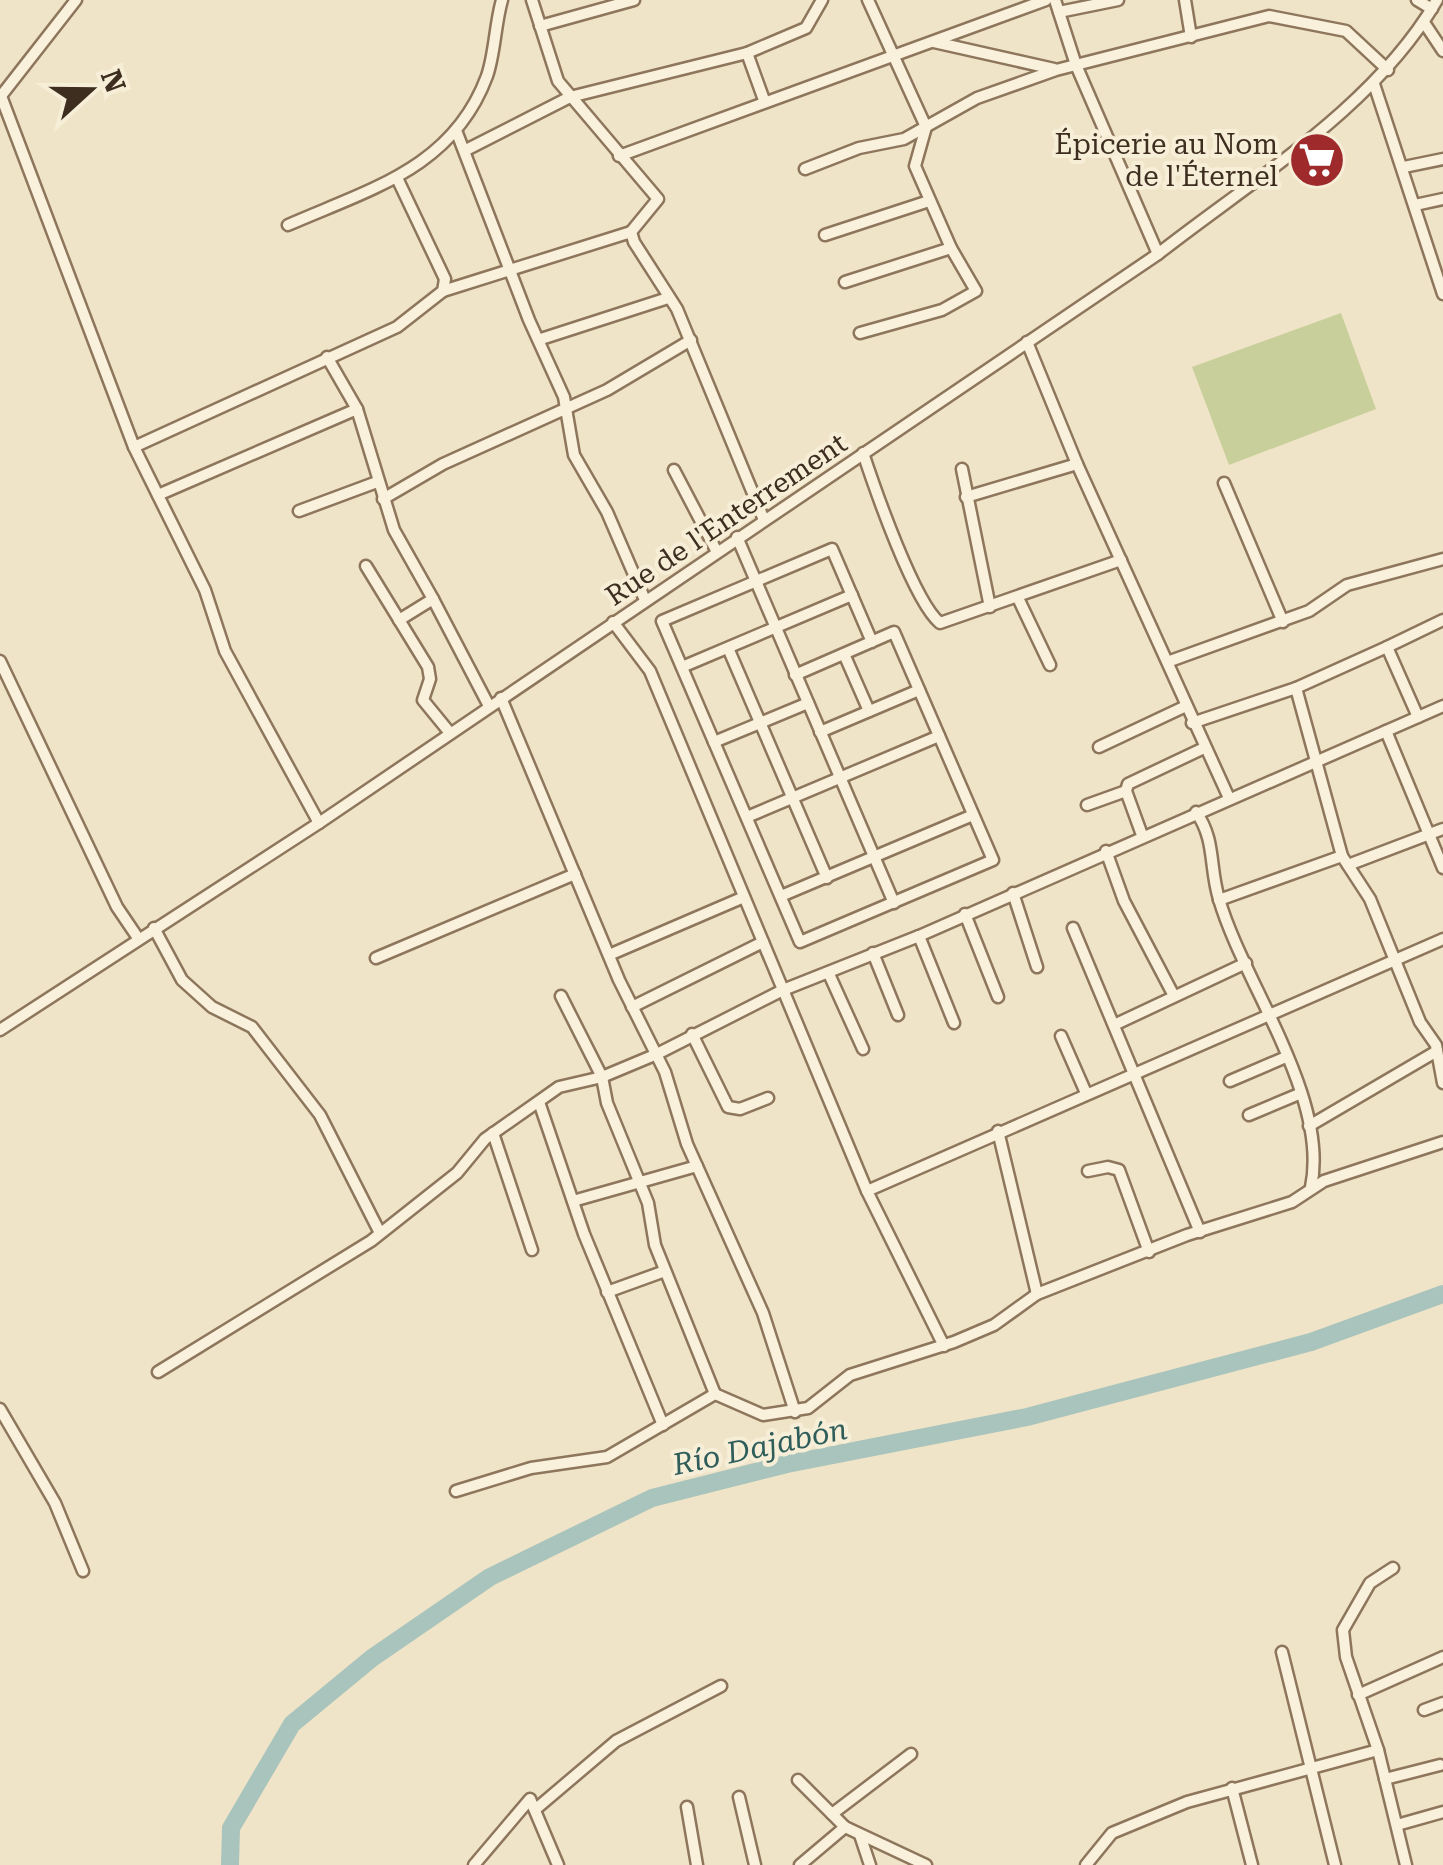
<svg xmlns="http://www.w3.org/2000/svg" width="1443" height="1865" font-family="'Roboto Serif',serif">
	<rect width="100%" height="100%" fill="#f0e4c8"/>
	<path fill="#c9cf9b" d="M1341 313 1376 409 1229 465 1192 367Z"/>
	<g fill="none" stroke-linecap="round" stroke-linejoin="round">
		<path stroke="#a9c4bc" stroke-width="18" d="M230 1865 231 1828 292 1724 372 1658 490 1577 652 1498 787 1464 1027 1417 1311 1342 1443 1294"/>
		<g stroke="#8d765c" stroke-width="15">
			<g id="minor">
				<path d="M76 0 1 96 134 447 205 590 225 651 319 823"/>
				<path d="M532 0 558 81 658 199 631 232 634 242 677 309 764 520"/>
				<path d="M1055 0 1076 65 1158 254"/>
				<path d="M1185 0 1191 37"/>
				<path d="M1417 0 1432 9"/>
				<path d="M1059 12 1118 0"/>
				<path d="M1425 24 1443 51"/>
				<path d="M540 26 634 0"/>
				<path d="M934 42 1054 69"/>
				<path d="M747 53 764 100"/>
				<path d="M1374 84 1443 294"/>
				<path d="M457 133 529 320 564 397 574 455 607 512 645 600"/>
				<path d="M466 150 570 97 747 53 806 28 822 0"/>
				<path d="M619 156 1046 0"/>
				<path d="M1404 167 1443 159"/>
				<path d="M805 169 859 148 904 139 977 98 1056 70 1269 16 1346 31 1388 70"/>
				<path d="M1415 205 1443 199"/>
				<path d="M288 225C370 189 453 168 487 76 495 53 495 24 502 0"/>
				<path d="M825 235 929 201"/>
				<path d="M845 282 951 248"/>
				<path d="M443 291 631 232"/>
				<path d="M860 333 942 310 976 291 951 248 915 166 926 127 868 0"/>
				<path d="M541 339 668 298"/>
				<path d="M1027 342 1077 464 1229 798"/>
				<path d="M327 357 357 409 394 530 433 599 399 620"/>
				<path d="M134 447 397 327 443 291 445 279 397 178"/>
				<path d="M863 453C875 489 914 602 940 623L1121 560"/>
				<path d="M962 469 990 607"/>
				<path d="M674 470 717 552"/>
				<path d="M1224 483 1283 622"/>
				<path d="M158 495 357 409"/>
				<path d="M966 497 1077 464"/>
				<path d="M383 499 443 464 607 390 691 340"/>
				<path d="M299 511 377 482"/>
				<path d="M737 537 894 903"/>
				<path d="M366 566 428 667 430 679 423 700 450 733"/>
				<path d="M1018 598 1050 665"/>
				<path d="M433 599 489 706"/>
				<path d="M613 622 650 671 867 1191 944 1346"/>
				<path d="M728 648 827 878"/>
				<path d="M844 654 869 711"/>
				<path d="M0 661 117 907 138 938"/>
				<path d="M1170 661 1309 611 1347 585 1443 559"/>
				<path d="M682 667 852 595"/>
				<path d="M795 675 894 632 993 860 800 942 662 621 832 549 872 642"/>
				<path d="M1296 688 1342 856 1370 899 1420 1022 1436 1045 1443 1083"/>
				<path d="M501 698 619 980 665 1072 687 1144 763 1313 795 1412"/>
				<path d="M1418 717 1387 647 1443 620"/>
				<path d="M1192 723 1296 688 1387 647"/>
				<path d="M1386 731 1443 868"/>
				<path d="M820 732 919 690"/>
				<path d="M714 742 808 703"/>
				<path d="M1099 747 1186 706"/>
				<path d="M1087 805 1126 791"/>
				<path d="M1196 812C1216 840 1209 867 1219 899 1243 982 1330 1098 1311 1187"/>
				<path d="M747 817 939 736"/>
				<path d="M1142 835 1126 791 1128 784 1204 748"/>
				<path d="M1106 851 1124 901 1174 996"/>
				<path d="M1348 865 1443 829"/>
				<path d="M1013 893 1037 967"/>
				<path d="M781 896 973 815"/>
				<path d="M1219 900 1342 856"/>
				<path d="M965 914 998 997"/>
				<path d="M154 928 182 980 212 1007 252 1027 320 1115 380 1233"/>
				<path d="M1073 928 1200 1232"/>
				<path d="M919 936 954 1023"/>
				<path d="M873 953 898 1015"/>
				<path d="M609 955 744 897"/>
				<path d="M376 958 575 874"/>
				<path d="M829 974 863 1049"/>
				<path d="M561 996 602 1077 607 1103 648 1203 655 1245 715 1394"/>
				<path d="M632 1007 763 942"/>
				<path d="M1114 1025 1246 963"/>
				<path d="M0 1030 319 823 1158 254C1255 178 1375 107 1437 0"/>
				<path d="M692 1034 728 1107 740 1109 768 1098"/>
				<path d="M1061 1036 1086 1093"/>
				<path d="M1230 1081 1286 1057"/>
				<path d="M539 1102 584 1234 663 1425"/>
				<path d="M1249 1115 1299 1094"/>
				<path d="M1309 1126 1437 1051"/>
				<path d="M998 1131 1037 1294"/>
				<path d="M493 1133 532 1250"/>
				<path d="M1088 1171 1108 1167 1119 1170 1149 1252"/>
				<path d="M867 1191 1443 939"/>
				<path d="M573 1201 697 1166"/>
				<path d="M607 1292 665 1271"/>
				<path d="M158 1372 371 1241 457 1173 485 1139 559 1087 602 1077 657 1054 783 990 919 936 1443 706"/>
				<path d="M0 1409 55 1503 83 1571"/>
				<path d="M456 1491 531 1468 607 1457 715 1394 763 1415 808 1408 850 1375 954 1342 994 1325 1037 1294 1187 1235 1292 1202 1324 1181 1443 1142"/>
				<path d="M1393 1568 1370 1583 1343 1630 1346 1657 1378 1750 1406 1865"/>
				<path d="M1282 1652 1335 1865"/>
				<path d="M1358 1695 1443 1657"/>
				<path d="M1424 1710 1443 1703"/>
				<path d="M1385 1779 1440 1765"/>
				<path d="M798 1780 845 1827 926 1865"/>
				<path d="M1232 1788 1252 1865"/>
				<path d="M739 1797 755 1865"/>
				<path d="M687 1807 697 1865"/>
				<path d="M537 1808 616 1741 721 1686"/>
				<path d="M832 1814 911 1754"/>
				<path d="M1397 1825 1443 1812"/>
				<path d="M860 1835 870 1865"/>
				<path d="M474 1865 530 1799 558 1865"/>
				<path d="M800 1865 845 1827"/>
				<path d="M1086 1865 1112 1833 1187 1802 1378 1750"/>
			</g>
		</g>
		<use href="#minor" stroke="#faf1dc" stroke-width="10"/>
	</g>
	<defs>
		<g id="supermarket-disc" transform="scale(2.875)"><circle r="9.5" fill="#9e2a2b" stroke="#f7eed8"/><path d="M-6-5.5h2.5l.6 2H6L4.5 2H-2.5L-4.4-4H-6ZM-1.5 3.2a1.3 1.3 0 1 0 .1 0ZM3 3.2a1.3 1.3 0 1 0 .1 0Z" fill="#fff"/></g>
	</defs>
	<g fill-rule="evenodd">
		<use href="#supermarket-disc" x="1317" y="160"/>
	</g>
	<g text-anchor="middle" stroke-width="8" stroke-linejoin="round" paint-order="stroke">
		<g font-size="28" fill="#3d2e20" stroke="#f7eed8" text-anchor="end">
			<text x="1278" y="154">Épicerie au Nom<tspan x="1278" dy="32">de l'Éternel</tspan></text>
		</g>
		<g font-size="28" fill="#3d2e20" stroke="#f7eed8">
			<text transform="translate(726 519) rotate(-34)" y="10">Rue de l'Enterrement</text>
		</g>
		<g font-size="30" font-style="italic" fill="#2f5d5a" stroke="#f7eed8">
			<text transform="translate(760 1447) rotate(-12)" y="10">Río Dajabón</text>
		</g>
	</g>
	<g transform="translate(90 90) rotate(69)" stroke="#f7eed8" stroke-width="8" paint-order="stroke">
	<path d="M0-8L18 38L0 25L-18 38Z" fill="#3d2e20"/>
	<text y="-15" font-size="28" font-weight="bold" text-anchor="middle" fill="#3d2e20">N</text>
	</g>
</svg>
